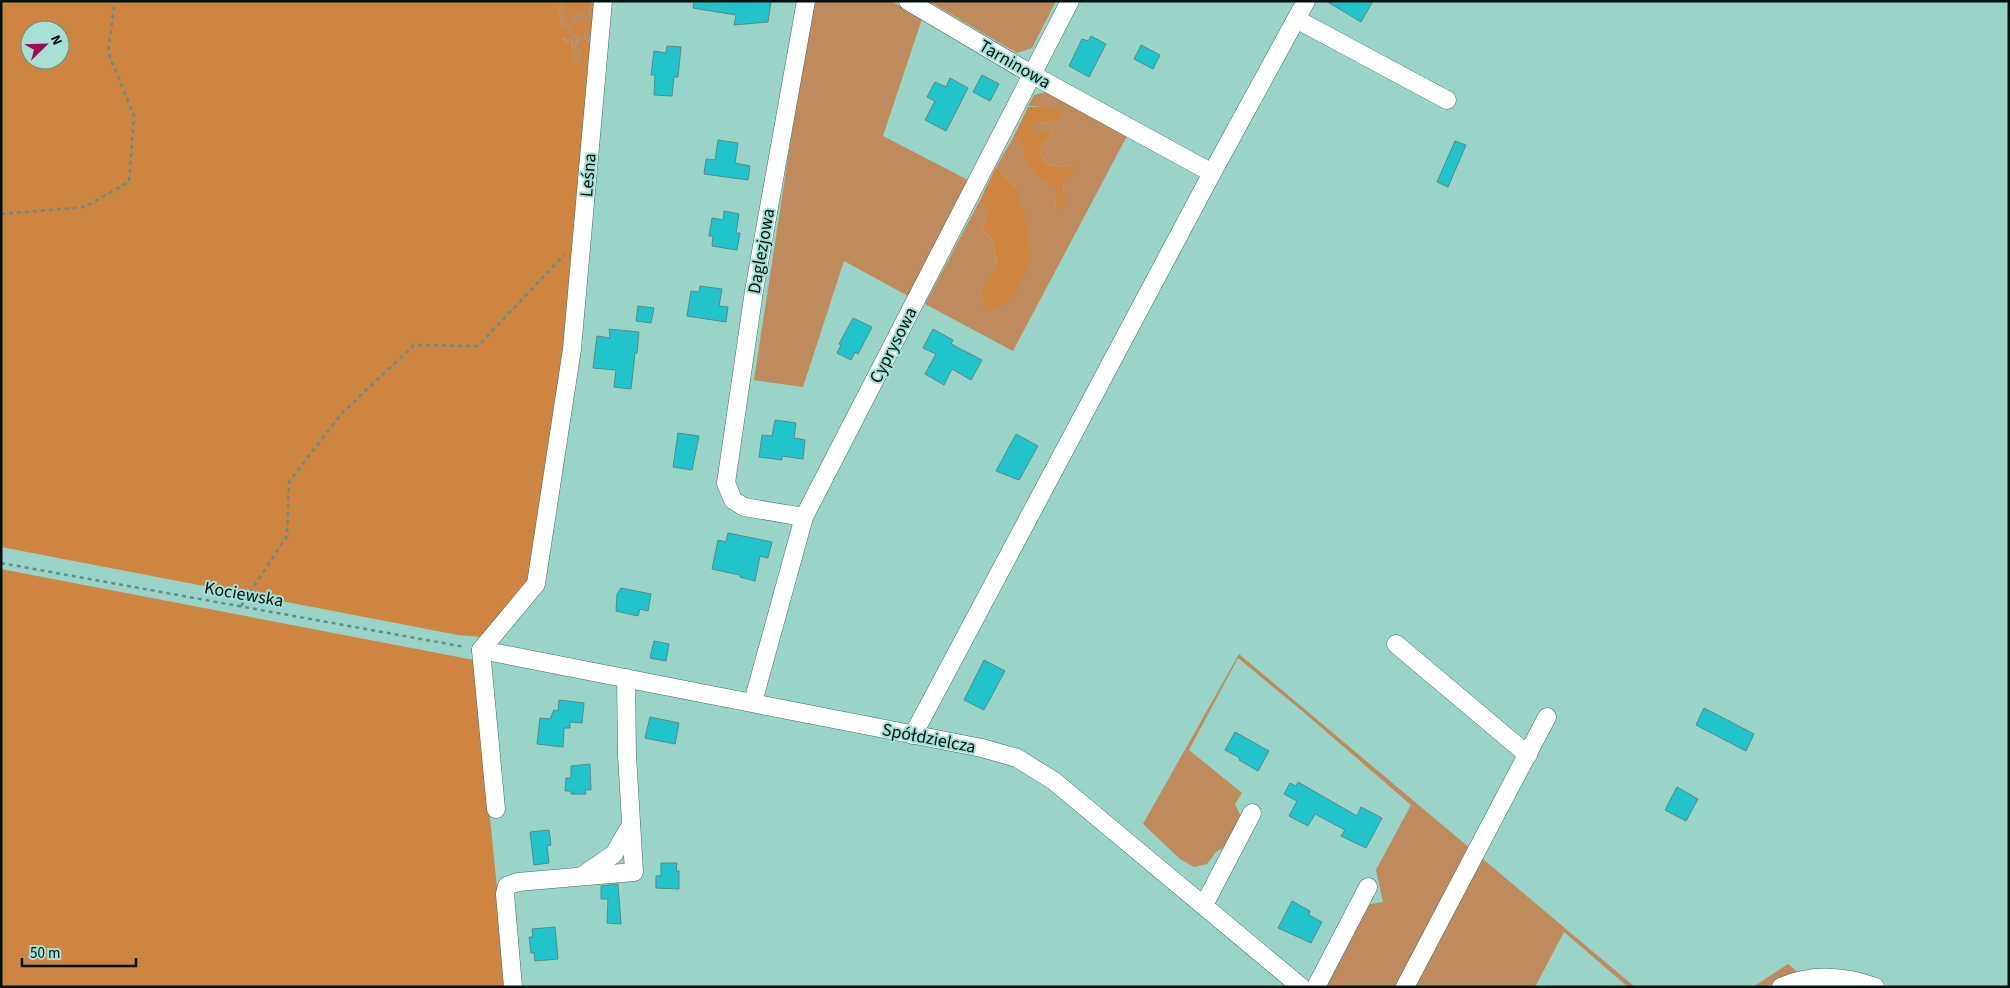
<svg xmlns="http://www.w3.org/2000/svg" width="2010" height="988" font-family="'Source Sans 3',sans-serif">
	<rect width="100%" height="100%" fill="#9ad3c8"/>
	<g fill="#bf8a5c">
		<path d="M563 1 566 2 568 12 570 9 573 12 585 10 589 15 591 1H598L593 43 586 40 584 33 593 24 573 34 582 37V41L579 50 582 57 578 63 573 61 572 56 578 39H572L573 47 571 48C565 43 564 41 566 33L563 28 558 8 562 6 561 2Z"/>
		<path d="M812 1H891L922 19 883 136 970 181 908 296 844 261 803 387 754 380Z"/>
		<path d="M928 1H1056L1032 48 1017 53Z"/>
		<path d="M1050 91 1127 136 1013 351 925 304 979 202 987 210 982 230 992 240 997 265 980 292 986 310 999 308 1016 187 996 167 1014 136 1021 146 1027 166 1036 177 1049 183 1054 190 1056 207 1063 193 1064 182 1075 171 1072 165 1060 167 1047 164 1040 154 1044 143 1052 136 1050 129 1037 133 1030 129 1036 123 1059 121 1043 106H1028L1034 95Z"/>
		<path d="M1239 654 1635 987H1628L1564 932 1535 987H1324L1365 905 1383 902 1376 870 1411 805 1301 710 1238 658 1189 750 1242 793 1235 804 1242 819 1230 843 1216 852 1207 864 1194 867 1180 859 1143 824Z"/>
		<path d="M1788 964 1799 973 1766 987H1753Z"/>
	</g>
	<g fill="#ce8542" fill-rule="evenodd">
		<path d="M1 1H563L561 2 562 6 558 8 563 28 566 29 567 33 570 34 569 38 564 39 566 43H570L571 48 573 47 572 39 578 38 572 56 573 61 578 63 582 57 579 50 582 37 573 34 570 25 578 22 580 23 584 20 594 24 584 33 586 40 593 43 588 141 536 583 493 638 458 635 1 547ZM30 30H60V60H30Z"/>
		<path d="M566 1H591L589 15H585V10L575 15 569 10 568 12 573 22 569 24 563 11 565 8 563 4Z"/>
		<path d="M1043 106 1057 110 1062 115 1059 121 1036 123 1031 129 1037 133 1050 129 1052 136 1044 143 1040 154 1047 164 1060 167 1073 165 1076 171 1064 182 1063 193 1067 203 1062 210 1056 207 1054 190 1049 183 1036 177 1027 166 1021 146 1014 136 1028 107Z"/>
		<path d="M996 167 1016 187 1026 220 1031 259 1014 295 999 308 986 311 980 292 997 264 992 240 982 230 987 210 979 202Z"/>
		<path d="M1 569 474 660 507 987H1Z"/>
	</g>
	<g fill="#22c4cc" stroke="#508b8e">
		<path d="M694 1H771L768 22 734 25 736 15 693 8Z"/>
		<path d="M1326 1H1373L1361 22Z"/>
		<path d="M1091 36 1106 44 1089 77 1069 66 1082 39 1088 41Z"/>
		<path d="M1141 45 1160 55 1153 69 1134 59Z"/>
		<path d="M667 46 681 47 678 77H674L672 96 654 95 655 75H651L654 51 666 53Z"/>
		<path d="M982 75 999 84 990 101 973 92Z"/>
		<path d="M950 78 968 88 946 131 925 120 935 101 927 97 935 82 946 87Z"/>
		<path d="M718 140 738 143 735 163 750 166 748 180 704 174 706 159 715 160Z"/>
		<path d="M1455 141 1466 145 1448 187 1437 182Z"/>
		<path d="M724 211 739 214 736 233H740L737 250 712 246 713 236H709L712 218 723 220Z"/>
		<path d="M700 286 722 289 719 306 728 307 726 322 687 316 691 291 699 292Z"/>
		<path d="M638 306 654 308 651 323 636 321Z"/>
		<path d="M853 318 872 327 858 354 855 352 851 360 837 353 841 345 839 344Z"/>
		<path d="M609 329 639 332 637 353H635L631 389 614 387 616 370 593 368 597 336 610 338Z"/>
		<path d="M933 329 953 340 951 344 982 360 971 380 952 369 944 385 925 374 936 354 923 348Z"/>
		<path d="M775 420 796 423 794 438 805 440 803 459 782 456V460L759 457 762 435 772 436Z"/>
		<path d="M678 433 699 436 692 470 673 467Z"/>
		<path d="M1016 434 1038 446 1019 480 996 471Z"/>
		<path d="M728 533 772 542 768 558 760 556 755 581 740 577V575L712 569 718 540 726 542Z"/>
		<path d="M621 588 651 594 648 611 640 609 638 616 616 611 617 594Z"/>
		<path d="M654 641 669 644 666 661 650 658Z"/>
		<path d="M984 660 1005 671 984 710 964 700Z"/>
		<path d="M559 700 584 703 582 723 570 722V728H564L563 747 537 744 540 718 550 719 554 710 558 711Z"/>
		<path d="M1704 708 1754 734 1746 751 1696 725Z"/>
		<path d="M650 717 679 723 675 744 645 738Z"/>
		<path d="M1235 732 1269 751 1258 771 1239 760 1240 758 1225 750Z"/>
		<path d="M590 764 591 790H585L586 794H571V791H565L566 778H571V766Z"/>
		<path d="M1298 782 1357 816 1361 807 1382 818 1366 848 1341 836 1345 830 1315 814 1308 826 1289 816 1297 801 1284 794 1290 783 1296 786Z"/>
		<path d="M1677 787 1698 799 1686 821 1665 810Z"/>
		<path d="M549 830 551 845 547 846 549 863 534 865 530 832Z"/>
		<path d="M661 863H677L676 871H679V889L656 888V876H661Z"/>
		<path d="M618 884 621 924 607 923 608 899H601V886Z"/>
		<path d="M1292 901 1310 911 1309 915 1322 922 1311 943 1278 928Z"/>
		<path d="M555 927 558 959 535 961 534 953H531L529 937H533L532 929Z"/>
	</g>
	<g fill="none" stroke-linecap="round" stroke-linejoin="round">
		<g stroke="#387066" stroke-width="19">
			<g id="minor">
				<path d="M908 1 1033 75 1212 173"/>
				<path d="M1296 19 1447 100"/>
				<path d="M804 517 744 507 733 500 726 483 754 291 806 1"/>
				<path d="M1396 644 1528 755"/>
				<path d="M481 650 982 748 1017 758 1054 781 1301 987"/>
				<path d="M753 702 804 517 1070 1"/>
				<path d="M913 735 1212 173 1306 1"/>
				<path d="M496 809 481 650 536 584 572 349 603 1"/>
				<path d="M582 876 614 854 631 825"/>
				<path d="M1204 905 1252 813"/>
				<path d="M513 987 505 894 507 886 518 882 634 872 627 755 626 678"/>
				<path d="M1316 987 1368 887"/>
				<path d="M1405 987 1547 717"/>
				<path d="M1781 987C1811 974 1844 975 1875 987"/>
			</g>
		</g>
		<g stroke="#638e85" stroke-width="2.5" stroke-dasharray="4 4" stroke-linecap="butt">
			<path d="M1 214 85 207 129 182 134 116 108 52 115 1"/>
			<path d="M1 563 465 647"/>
			<path d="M241 606 287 536 289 482 341 414 414 345 478 346 564 255"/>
		</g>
		<use href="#minor" stroke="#fff" stroke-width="18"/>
	</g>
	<g text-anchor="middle" stroke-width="4" stroke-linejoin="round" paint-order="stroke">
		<g font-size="18" fill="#00120f" stroke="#a6e0d5">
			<text transform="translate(1015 64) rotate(30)" y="6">Tarninowa</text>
			<text transform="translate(588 175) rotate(-85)" y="6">Leśna</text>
			<text transform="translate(761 251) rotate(-80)" y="6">Daglezjowa</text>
			<text transform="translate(893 345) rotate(-63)" y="6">Cyprysowa</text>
			<text transform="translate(244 594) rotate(10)" y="6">Kociewska</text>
			<text transform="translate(929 738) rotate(11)" y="6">Spółdzielcza</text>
		</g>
	</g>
	<rect width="2010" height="988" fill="none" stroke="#00120f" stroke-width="5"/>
	<g transform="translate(45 45) rotate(67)"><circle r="24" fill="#a6e0d5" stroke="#648e86"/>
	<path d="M0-4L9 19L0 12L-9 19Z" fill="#9f0b52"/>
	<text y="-8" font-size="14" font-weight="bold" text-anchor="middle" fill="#00120f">N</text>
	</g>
	<path d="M22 958v8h114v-8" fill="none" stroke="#00120f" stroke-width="2.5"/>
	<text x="30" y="958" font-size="15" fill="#00120f" stroke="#a6e0d5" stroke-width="4" paint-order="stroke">50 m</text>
</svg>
